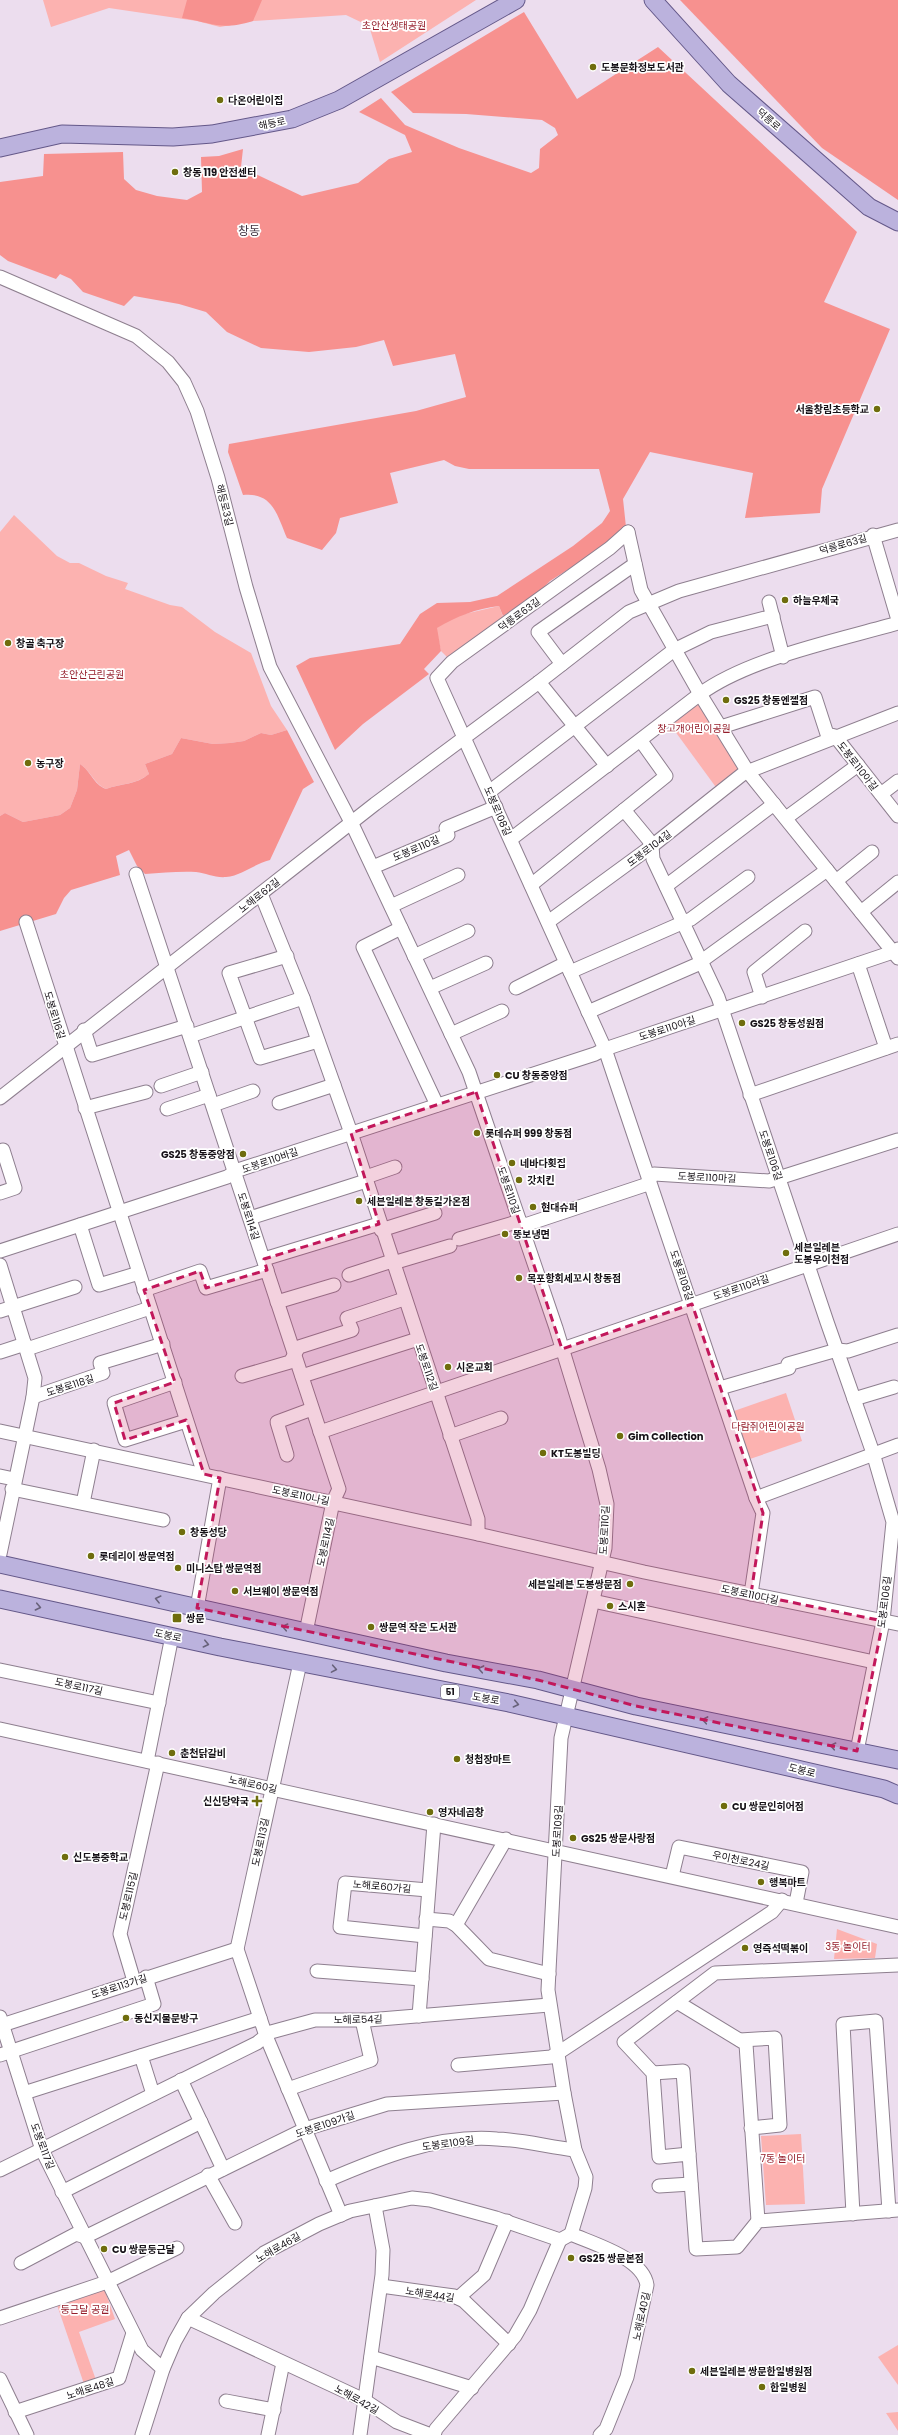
<svg xmlns="http://www.w3.org/2000/svg" width="898" height="2435" font-family="Poppins,'Noto Sans KR',sans-serif">
	<rect width="100%" height="100%" fill="#ecddee"/>
	<g fill="#fcb2b0">
		<path d="M43 0H476L380 62 369 26 346 15 253 21 220 27 197 21 109 8 51 27Z"/>
		<path d="M14 515 57 556 70 563H79L106 576 128 583 125 589 170 605 182 607 215 632 251 653 271 706 287 730 271 735 261 733 244 741 230 743 213 744 181 738 172 754 145 764 149 774C135 785 122 783 106 789 94 784 91 771 80 764L77 790 70 808 60 815 23 822 5 813 0 816V532Z"/>
		<path d="M499 606 505 622 452 662 441 651 436 628 456 616Z"/>
		<path d="M697 701 742 770 718 790 669 723Z"/>
		<path d="M786 1393 802 1441 750 1459 734 1411Z"/>
		<path d="M837 1929 877 1944 875 1958 834 1959Z"/>
		<path d="M801 2134 805 2204 766 2205 761 2136Z"/>
		<path d="M102 2282 115 2319 79 2332 96 2380 84 2384 55 2299Z"/>
		<path d="M898 2345V2385L878 2357Z"/>
		<path d="M898 2412V2431L886 2413Z"/>
	</g>
	<g fill="#f7918f">
		<path d="M187 0H262L253 21C220 31 214 23 182 18Z"/>
		<path d="M680 0H898V200L822 148Z"/>
		<path d="M524 12 577 99 658 47 857 232 824 302 890 329 822 489 820 513 745 518 753 473 650 452 623 499 626 527 608 544 550 581 537 594 503 616 499 606C476 609 457 616 437 628L441 651 424 669 429 674 363 724 335 750 296 666 310 658 400 644 420 614 437 603 470 602 497 596 573 546 602 523 610 511 599 469H469L455 466 444 460 390 473 398 503 340 518 336 533 322 550 287 538C277 515 273 492 243 495L228 452 229 444 416 411 466 397 455 354 393 366 384 340 356 347 309 352 261 348 227 332 206 312 179 304 134 296 124 306 83 292 71 279 60 274 56 279 8 261 0 255V182L43 176 44 154 123 152 124 179 136 190 157 196 187 200 202 192 201 157 219 156 243 149 241 167 302 196 358 183 389 159 412 152 405 135 359 112 381 98 405 125 459 148 531 173 539 168 540 149 558 135 555 128 542 120 466 114 413 113 391 92Z"/>
		<path d="M287 730 314 782 303 789 270 860C254 864 243 875 226 877 215 878 206 873 196 872 179 871 162 873 145 874L137 866 129 850 116 856 120 875 71 890 64 898 56 914 0 931V816L5 813 23 822 60 815 70 808 77 790 80 764C91 771 93 784 106 789 122 783 136 785 149 774L145 764 172 754 181 738 213 744 230 743 244 741 261 733 271 735Z"/>
	</g>
	<g fill="none" stroke-linecap="round" stroke-linejoin="round">
		<g stroke="#8e7f8f" stroke-width="15">
			<g id="minor">
				<path d="M0 277 136 336 168 362 184 382 197 411 218 478 246 587 270 667 352 824 469 1072 556 1328 599 1469 607 1504 605 1548 561 1738 548 1990 564 2093 575 2150 586 2177 585 2188 571 2234"/>
				<path d="M628 532 610 548 452 662 437 678 605 1049 756 1498 763 1513 751 1594"/>
				<path d="M628 532 641 590 700 694 748 772 898 958"/>
				<path d="M873 535 898 620"/>
				<path d="M769 602 783 657"/>
				<path d="M562 664 538 632 635 564"/>
				<path d="M539 682 607 766"/>
				<path d="M721 727 815 697 827 734 835 736 898 816"/>
				<path d="M489 792 674 650 711 632 773 616"/>
				<path d="M881 794 898 781"/>
				<path d="M624 810 648 839 652 846 653 859 718 997 827 1322 873 1453 893 1522 883 1621 857 1751"/>
				<path d="M786 818 858 765"/>
				<path d="M511 839 700 694C749 658 839 640 898 623"/>
				<path d="M373 867 448 835 446 828 496 807"/>
				<path d="M136 874 339 1489 333 1502 306 1632"/>
				<path d="M836 881 872 852"/>
				<path d="M531 885 666 776 641 741"/>
				<path d="M666 886 774 804"/>
				<path d="M261 894 303 998 351 1133 478 1519V1534"/>
				<path d="M391 906 458 875"/>
				<path d="M861 912 898 882"/>
				<path d="M26 922 204 1474"/>
				<path d="M548 922 652 846 744 773 898 713"/>
				<path d="M401 928 363 947 437 1105"/>
				<path d="M287 956 229 973 260 1058 318 1041"/>
				<path d="M414 956 468 931"/>
				<path d="M858 964 886 1048"/>
				<path d="M570 972 691 919 748 877"/>
				<path d="M430 988 486 963"/>
				<path d="M516 988 566 963"/>
				<path d="M762 997 754 972 805 931"/>
				<path d="M588 1012 696 965 827 870"/>
				<path d="M84 1030 92 1055 187 1026"/>
				<path d="M451 1034 502 1011"/>
				<path d="M190 1036 303 998"/>
				<path d="M161 1086 202 1072"/>
				<path d="M750 1095 898 1044"/>
				<path d="M0 1098 375 804 539 682 629 612 679 591 898 530"/>
				<path d="M279 1103 334 1085"/>
				<path d="M213 1105 253 1091"/>
				<path d="M85 1108 146 1092"/>
				<path d="M167 1109 209 1095"/>
				<path d="M366 1177 395 1167"/>
				<path d="M0 1193 15 1188 3 1150"/>
				<path d="M250 1218 366 1181"/>
				<path d="M80 1225 99 1285 139 1273"/>
				<path d="M522 1226 645 1185 654 1174 769 1181 898 1140"/>
				<path d="M381 1230 435 1213"/>
				<path d="M459 1239 520 1221"/>
				<path d="M0 1251 227 1177 238 1170 595 1054 605 1049 893 952 898 949"/>
				<path d="M264 1259 379 1224"/>
				<path d="M393 1263 450 1246"/>
				<path d="M0 1265 35 1378 33 1397 0 1554"/>
				<path d="M349 1275 392 1261"/>
				<path d="M144 1290 200 1271 206 1288 267 1270"/>
				<path d="M277 1302 334 1285"/>
				<path d="M0 1311 75 1287"/>
				<path d="M27 1349 150 1308"/>
				<path d="M0 1352 25 1344"/>
				<path d="M242 1376 290 1362 299 1347 352 1330 347 1318 404 1299"/>
				<path d="M302 1376 418 1339"/>
				<path d="M175 1382 114 1403 125 1440 186 1421"/>
				<path d="M720 1388 789 1368 788 1364 837 1350 848 1351 898 1335"/>
				<path d="M33 1397 103 1373 100 1363 163 1344"/>
				<path d="M854 1399 894 1387"/>
				<path d="M0 1431 478 1534 644 1572 898 1624"/>
				<path d="M320 1432 898 1234"/>
				<path d="M450 1436 501 1418"/>
				<path d="M287 1455 277 1422 312 1409"/>
				<path d="M0 1476 14 1479"/>
				<path d="M12 1489 163 1520"/>
				<path d="M756 1498 898 1445"/>
				<path d="M83 1503 94 1450"/>
				<path d="M593 1601 874 1662"/>
				<path d="M197 1608 220 1478"/>
				<path d="M300 1663 237 1949 266 2036 341 2215"/>
				<path d="M0 1670 159 1703"/>
				<path d="M0 1729 898 1927"/>
				<path d="M147 1761 172 1636"/>
				<path d="M672 1876 679 1847 802 1872 796 1903"/>
				<path d="M426 1919 449 1921 456 1925 489 1959 549 1974"/>
				<path d="M456 1925 506 1839"/>
				<path d="M425 1936 340 1927 345 1883 428 1890"/>
				<path d="M898 1965 715 1973 624 2042 653 2073 659 2157 689 2154 696 2249 737 2247 758 2221 898 2210"/>
				<path d="M317 1971 422 1979"/>
				<path d="M134 1981 120 1934 158 1763"/>
				<path d="M677 2002 746 2044 758 2221"/>
				<path d="M419 2016 434 1824"/>
				<path d="M0 2017 42 2150 142 2350 163 2369"/>
				<path d="M2 2025 237 1949"/>
				<path d="M740 2040 775 2038 780 2125 751 2128"/>
				<path d="M0 2055 154 2004 146 1977"/>
				<path d="M141 2056 153 2094"/>
				<path d="M458 2065 551 2057 558 2053 772 1912 782 1900"/>
				<path d="M653 2073 683 2071 689 2154"/>
				<path d="M181 2080 223 2169"/>
				<path d="M288 2089 371 2060 362 2020"/>
				<path d="M24 2093 260 2018"/>
				<path d="M0 2170 257 2043 271 2032 315 2020H368L549 2005"/>
				<path d="M208 2175 235 2223"/>
				<path d="M326 2181C379 2158 438 2134 497 2139 523 2140 549 2147 575 2150"/>
				<path d="M659 2186 691 2184"/>
				<path d="M62 2192 201 2122"/>
				<path d="M853 2214 843 2024 876 2021 889 2211"/>
				<path d="M571 2234C594 2244 643 2258 647 2285L627 2377 606 2429 600 2435"/>
				<path d="M21 2263 76 2234 85 2237 305 2129 387 2104 564 2093"/>
				<path d="M381 2286 454 2296 464 2301 509 2344"/>
				<path d="M458 2298 484 2275 507 2221"/>
				<path d="M0 2318 107 2282 177 2248"/>
				<path d="M188 2318 364 2400 397 2422 431 2435"/>
				<path d="M371 2357 472 2388"/>
				<path d="M0 2379 27 2435"/>
				<path d="M226 2401 274 2410"/>
				<path d="M15 2412 119 2378 133 2333"/>
				<path d="M142 2435 163 2369 175 2341 188 2318 214 2293 264 2253 319 2224 350 2211 412 2198 430 2200 496 2218 560 2240 571 2234"/>
				<path d="M268 2435 283 2363"/>
				<path d="M360 2435 382 2275 383 2250 375 2206"/>
				<path d="M434 2435 436 2429 515 2336 530 2310 560 2240"/>
			</g>
		</g>
		<g stroke="#645889" stroke-width="19">
			<g id="major">
				<path d="M653 0 729 84 869 207 898 222"/>
				<path d="M0 148 62 134 173 137 212 134 292 119 339 100 516 0"/>
				<path d="M0 1564 446 1663 538 1680 636 1706 898 1760"/>
				<path d="M0 1599 220 1647 509 1703 884 1789 898 1795"/>
			</g>
		</g>
		<use href="#minor" stroke="#fff" stroke-width="13"/>
		<use href="#major" stroke="#bbb2dd" stroke-width="17"/>
	</g>
	<defs><path id="oneway-chevron" d="M-2-3.5L2.5 0L-2 3.5" fill="none" stroke-width="1.6" stroke-linecap="round" stroke-linejoin="round"/></defs>
	<g stroke="#68627a">
		<use href="#oneway-chevron" transform="translate(158 1599) rotate(-166)"/>
		<use href="#oneway-chevron" transform="translate(38 1607) rotate(12)"/>
		<use href="#oneway-chevron" transform="translate(285 1627) rotate(-168)"/>
		<use href="#oneway-chevron" transform="translate(206 1644) rotate(13)"/>
		<use href="#oneway-chevron" transform="translate(334 1669) rotate(10)"/>
		<use href="#oneway-chevron" transform="translate(481 1669) rotate(-169)"/>
		<use href="#oneway-chevron" transform="translate(516 1704) rotate(12)"/>
		<use href="#oneway-chevron" transform="translate(705 1720) rotate(-169)"/>
		<use href="#oneway-chevron" transform="translate(833 1746) rotate(-168)"/>
	</g>
	<path fill="#c2185b" fill-opacity="0.2" stroke="#c2185b" stroke-width="3" stroke-dasharray="8 5" stroke-linejoin="round" d="M476 1092 562 1349 692 1304 763 1513 751 1594 883 1621 857 1751 636 1706 538 1680 197 1608 220 1478 204 1474 186 1420 125 1440 114 1403 175 1382 144 1290 200 1271 206 1288 267 1270 264 1259 379 1224 351 1133Z"/>
	<g fill="#6f6d0d" stroke="#fff" stroke-width="1.5">
		<circle cx="593" cy="67" r="4"/>
		<circle cx="220" cy="100" r="4"/>
		<circle cx="175" cy="172" r="4"/>
		<circle cx="877" cy="409" r="4"/>
		<circle cx="785" cy="600" r="4"/>
		<circle cx="8" cy="643" r="4"/>
		<circle cx="726" cy="700" r="4"/>
		<circle cx="28" cy="763" r="4"/>
		<circle cx="742" cy="1023" r="4"/>
		<circle cx="497" cy="1075" r="4"/>
		<circle cx="477" cy="1133" r="4"/>
		<circle cx="243" cy="1154" r="4"/>
		<circle cx="512" cy="1163" r="4"/>
		<circle cx="519" cy="1180" r="4"/>
		<circle cx="359" cy="1201" r="4"/>
		<circle cx="533" cy="1207" r="4"/>
		<circle cx="505" cy="1234" r="4"/>
		<circle cx="786" cy="1253" r="4"/>
		<circle cx="519" cy="1278" r="4"/>
		<circle cx="448" cy="1367" r="4"/>
		<circle cx="620" cy="1436" r="4"/>
		<circle cx="543" cy="1453" r="4"/>
		<circle cx="182" cy="1532" r="4"/>
		<circle cx="91" cy="1556" r="4"/>
		<circle cx="178" cy="1568" r="4"/>
		<circle cx="630" cy="1584" r="4"/>
		<circle cx="235" cy="1591" r="4"/>
		<circle cx="610" cy="1606" r="4"/>
		<rect x="172" y="1613" width="10" height="10" rx="2"/>
		<circle cx="371" cy="1627" r="4"/>
		<circle cx="172" cy="1753" r="4"/>
		<circle cx="457" cy="1759" r="4"/>
		<path d="M255 1795h4v4h4v4h-4v4h-4v-4h-4v-4h4z"/>
		<circle cx="724" cy="1806" r="4"/>
		<circle cx="430" cy="1812" r="4"/>
		<circle cx="573" cy="1838" r="4"/>
		<circle cx="65" cy="1857" r="4"/>
		<circle cx="761" cy="1882" r="4"/>
		<circle cx="745" cy="1948" r="4"/>
		<circle cx="126" cy="2018" r="4"/>
		<circle cx="104" cy="2249" r="4"/>
		<circle cx="571" cy="2258" r="4"/>
		<circle cx="692" cy="2371" r="4"/>
		<circle cx="762" cy="2387" r="4"/>
	</g>
	<g text-anchor="middle" stroke-width="3.5" stroke-linejoin="round" paint-order="stroke">
		<rect fill="#fff" stroke="#5c585d" stroke-width="1" x="441" y="1685" width="18" height="14" rx="3"/>
		<g font-size="9" font-weight="bold" fill="#161117">
			<text x="450" y="1695">51</text>
		</g>
		<g font-size="10" fill="#951e2b" stroke="#fff">
			<text x="394" y="29">초안산생태공원</text>
			<text x="92" y="678">초안산근린공원</text>
			<text x="694" y="732">창고개어린이공원</text>
			<text x="768" y="1430">다람쥐어린이공원</text>
			<text x="848" y="1950">3동 놀이터</text>
			<text x="783" y="2162">7동 놀이터</text>
			<text x="85" y="2313">둥근달 공원</text>
		</g>
		<g font-size="10" font-weight="bold" fill="#161117" stroke="#fff" text-anchor="start">
			<text x="601" y="71">도봉문화정보도서관</text>
			<text x="228" y="104">다온어린이집</text>
			<text x="183" y="176">창동 119 안전센터</text>
			<text x="869" y="413" text-anchor="end">서울창림초등학교</text>
			<text x="793" y="604">하늘우체국</text>
			<text x="16" y="647">창골 축구장</text>
			<text x="734" y="704">GS25 창동엔젤점</text>
			<text x="36" y="767">농구장</text>
			<text x="750" y="1027">GS25 창동성원점</text>
			<text x="505" y="1079">CU 창동중앙점</text>
			<text x="485" y="1137">롯데슈퍼 999 창동점</text>
			<text x="235" y="1158" text-anchor="end">GS25 창동중앙점</text>
			<text x="520" y="1167">네바다횟집</text>
			<text x="527" y="1184">갓치킨</text>
			<text x="367" y="1205">세븐일레븐 창동길가온점</text>
			<text x="541" y="1211">현대슈퍼</text>
			<text x="513" y="1238">뚱보냉면</text>
			<text x="794" y="1251">세븐일레븐<tspan x="794" dy="12">도봉우이천점</tspan></text>
			<text x="527" y="1282">목포항회세꼬시 창동점</text>
			<text x="456" y="1371">시온교회</text>
			<text x="628" y="1440">Gim Collection</text>
			<text x="551" y="1457">KT도봉빌딩</text>
			<text x="190" y="1536">창동성당</text>
			<text x="99" y="1560">롯데리이 쌍문역점</text>
			<text x="186" y="1572">미니스탑 쌍문역점</text>
			<text x="622" y="1588" text-anchor="end">세븐일레븐 도봉쌍문점</text>
			<text x="243" y="1595">서브웨이 쌍문역점</text>
			<text x="618" y="1610">스시혼</text>
			<text x="186" y="1622">쌍문</text>
			<text x="379" y="1631">쌍문역 작은 도서관</text>
			<text x="180" y="1757">춘천닭갈비</text>
			<text x="465" y="1763">청첩장마트</text>
			<text x="249" y="1805" text-anchor="end">신신당약국</text>
			<text x="732" y="1810">CU 쌍문인히어점</text>
			<text x="438" y="1816">영자네곱창</text>
			<text x="581" y="1842">GS25 쌍문사랑점</text>
			<text x="73" y="1861">신도봉중학교</text>
			<text x="769" y="1886">행복마트</text>
			<text x="753" y="1952">영즉석떡볶이</text>
			<text x="134" y="2022">동신지물문방구</text>
			<text x="112" y="2253">CU 쌍문둥근달</text>
			<text x="579" y="2262">GS25 쌍문본점</text>
			<text x="700" y="2375">세븐일레븐 쌍문한일병원점</text>
			<text x="770" y="2391">한일병원</text>
		</g>
		<g font-size="10" fill="#161117" stroke="#fff">
			<text transform="translate(769 119) rotate(41)" y="4">덕릉로</text>
			<text transform="translate(272 123) rotate(-12)" y="4">해등로</text>
			<text transform="translate(225 505) rotate(76)" y="4">해등로3길</text>
			<text transform="translate(843 544) rotate(-16)" y="4">덕릉로63길</text>
			<text transform="translate(519 614) rotate(-36)" y="4">덕릉로63길</text>
			<text transform="translate(858 766) rotate(52)" y="4">도봉로110아길</text>
			<text transform="translate(498 811) rotate(66)" y="4">도봉로108길</text>
			<text transform="translate(416 848) rotate(-23)" y="4">도봉로110길</text>
			<text transform="translate(649 848) rotate(-37)" y="4">도봉로104길</text>
			<text transform="translate(259 895) rotate(-38)" y="4">노해로62길</text>
			<text transform="translate(55 1015) rotate(73)" y="4">도봉로116길</text>
			<text transform="translate(667 1028) rotate(-18)" y="4">도봉로110아길</text>
			<text transform="translate(771 1155) rotate(71)" y="4">도봉로106길</text>
			<text transform="translate(270 1160) rotate(-19)" y="4">도봉로110바길</text>
			<text transform="translate(707 1177) rotate(3)" y="4">도봉로110마길</text>
			<text transform="translate(509 1190) rotate(71)" y="4">도봉로110길</text>
			<text transform="translate(249 1216) rotate(72)" y="4">도봉로114길</text>
			<text transform="translate(682 1275) rotate(71)" y="4">도봉로108길</text>
			<text transform="translate(741 1287) rotate(-19)" y="4">도봉로110라길</text>
			<text transform="translate(427 1367) rotate(71)" y="4">도봉로112길</text>
			<text transform="translate(70 1385) rotate(-18)" y="4">도봉로118길</text>
			<text transform="translate(301 1495) rotate(12)" y="4">도봉로110나길</text>
			<text transform="translate(604 1530) rotate(-87)" y="4">도봉로110길</text>
			<text transform="translate(325 1542) rotate(-78)" y="4">도봉로114길</text>
			<text transform="translate(750 1594) rotate(12)" y="4">도봉로110다길</text>
			<text transform="translate(884 1602) rotate(-83)" y="4">도봉로106길</text>
			<text transform="translate(168 1635) rotate(12)" y="4">도봉로</text>
			<text transform="translate(79 1686) rotate(12)" y="4">도봉로117길</text>
			<text transform="translate(486 1698) rotate(10)" y="4">도봉로</text>
			<text transform="translate(802 1770) rotate(14)" y="4">도봉로</text>
			<text transform="translate(253 1784) rotate(12)" y="4">노해로60길</text>
			<text transform="translate(557 1831) rotate(-87)" y="4">도봉로109길</text>
			<text transform="translate(260 1842) rotate(-78)" y="4">도봉로113길</text>
			<text transform="translate(741 1860) rotate(12)" y="4">우이천로24길</text>
			<text transform="translate(382 1886) rotate(5)" y="4">노해로60가길</text>
			<text transform="translate(128 1896) rotate(-77)" y="4">도봉로115길</text>
			<text transform="translate(119 1986) rotate(-18)" y="4">도봉로113가길</text>
			<text transform="translate(358 2019) rotate(-1)" y="4">노해로54길</text>
			<text transform="translate(325 2124) rotate(-19)" y="4">도봉로109가길</text>
			<text transform="translate(448 2143) rotate(-8)" y="4">도봉로109길</text>
			<text transform="translate(43 2146) rotate(69)" y="4">도봉로117길</text>
			<text transform="translate(278 2247) rotate(-30)" y="4">노해로46길</text>
			<text transform="translate(430 2294) rotate(9)" y="4">노해로44길</text>
			<text transform="translate(641 2316) rotate(-78)" y="4">노해로40길</text>
			<text transform="translate(90 2388) rotate(-18)" y="4">노해로48길</text>
			<text transform="translate(357 2399) rotate(29)" y="4">노해로42길</text>
		</g>
		<g font-size="12" fill="#403442" stroke="#fff">
			<text x="249" y="235">창동</text>
		</g>
	</g>
</svg>
